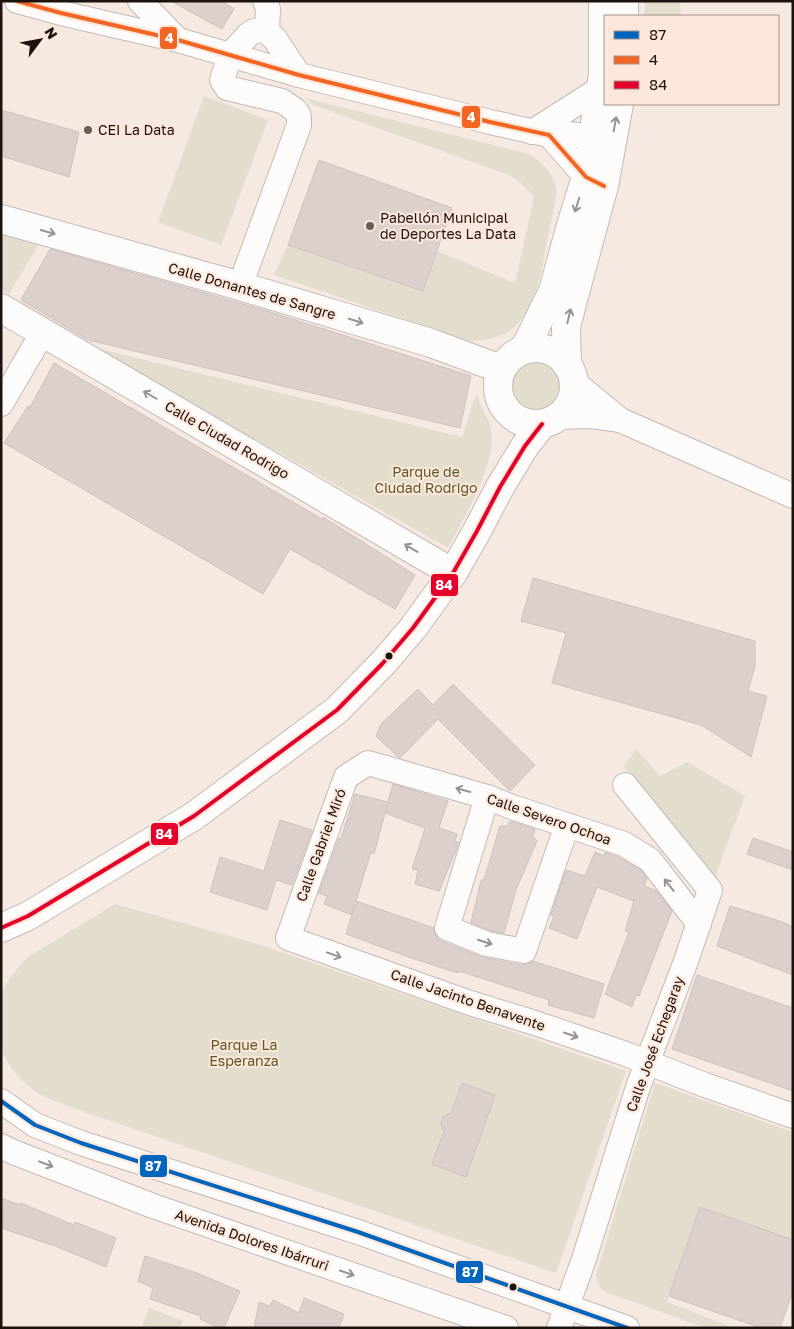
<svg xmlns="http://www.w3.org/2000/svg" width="794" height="1329" font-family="'Golos Text',sans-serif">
	<rect width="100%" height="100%" fill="#f5e9e2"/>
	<g fill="#e2ddcd">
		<path d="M645 1H680L681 16H645Z"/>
		<path d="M204 96 268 120 221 245 158 222Z"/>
		<path d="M305 98 525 153C543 161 554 173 557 193 553 211 550 228 546 246 540 277 535 318 504 334 493 340 481 340 469 341L274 275 288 245 422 291 437 251 515 283 534 197C527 187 519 181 509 175L313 105Z"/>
		<path d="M1 228 42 239 9 294 1 289Z"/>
		<path d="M91 347 462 437 476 394C481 405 487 416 490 426 500 459 463 519 448 548Z"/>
		<circle cx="536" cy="387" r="31"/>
		<path d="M636 749 660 776 687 762 745 796 715 877 624 767Z"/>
		<path d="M115 904 261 945 626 1071 556 1273 70 1107C60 1102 47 1099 38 1093 22 1083 6 1065 1 1047V993L11 976 28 957Z"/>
		<path d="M655 1083 793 1132V1240L700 1207 667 1302 734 1328H706L606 1292C599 1288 598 1283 596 1275Z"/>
		<path d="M149 1308 183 1321 180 1328H142Z"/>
	</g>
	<g fill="#dcd0cd" stroke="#cec2bf">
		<path d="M171 1H222L234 9 222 29Z"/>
		<path d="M1 110 79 132 69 177 1 156Z"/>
		<path d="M319 160 452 208 423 291 288 245Z"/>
		<path d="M50 249 264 310 471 376 460 428 88 340 21 300Z"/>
		<path d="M54 363 322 519 323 517 415 575 395 609 290 549 263 594 4 443 28 406 30 407Z"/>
		<path d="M533 578 755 641V666L748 691 767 696 751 757 701 725 552 683 566 633 521 621Z"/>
		<path d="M453 684 535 765 510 791 438 719 400 758 398 757 376 736 381 724 418 689 433 705Z"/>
		<path d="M393 784 448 801 439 828 457 834 455 841 459 843 439 891 415 884 418 870 412 869 425 828 385 813Z"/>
		<path d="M355 794 388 802 374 854 371 852 356 901 434 928 436 936 441 941 482 957 521 965 528 964 533 961 604 984 594 1018 548 1005 549 1000 459 971 458 973 411 958 346 934 355 904 352 915 324 904 327 896 319 893 339 838 341 839Z"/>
		<path d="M280 820 312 830 292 885 276 880 267 910 210 892 220 857 264 871Z"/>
		<path d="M510 821 535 829 533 836 537 841 516 890 504 933 491 931 471 923 481 880H484L500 826H507Z"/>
		<path d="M753 838 793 852V870L747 854Z"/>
		<path d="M595 852 604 856 605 852 618 857 641 870 647 878 644 886 657 891 672 911 639 996 636 995 632 1007 605 994 629 932 625 931 634 901 597 887 577 939 549 928 554 916 551 915 566 870 585 876Z"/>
		<path d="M730 906 780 921 793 927V975L717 946Z"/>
		<path d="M697 975 793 1008V1091L672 1049Z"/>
		<path d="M462 1083 495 1095 466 1177 432 1164 444 1132 441 1124 442 1119 444 1116 451 1113Z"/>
		<path d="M1 1198 20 1205 21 1203 74 1225 75 1222 116 1238 106 1267 55 1246 1 1228Z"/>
		<path d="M700 1207 793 1240V1290L780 1328H761L669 1296Z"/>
		<path d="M145 1256 197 1273 240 1291 224 1328H219L200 1319 201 1316 150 1299 153 1288 138 1281Z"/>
		<path d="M304 1298 344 1314 339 1328H254L259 1302 270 1306 273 1300 299 1313Z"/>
	</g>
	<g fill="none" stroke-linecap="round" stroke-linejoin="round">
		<g stroke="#c5bab4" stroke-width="26">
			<g id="minor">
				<path d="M17 1 61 13 178 40 299 75 490 122 549 135 586 177 598 183"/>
				<path d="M140 1 178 40"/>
				<path d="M265 1 268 9 267 32"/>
				<path d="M532 132 601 88"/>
				<path d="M549 135 568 134 593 137 604 150"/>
				<path d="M240 286 299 125V116L295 110 282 101 227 88 222 80 230 55 248 35 254 31 261 30 267 32 275 39 299 75"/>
				<path d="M574 382 620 420"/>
				<path d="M1 404 43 332"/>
				<path d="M559 417 591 416 620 420 793 496"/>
				<path d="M487 797 447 928 487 944 524 951 567 825"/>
				<path d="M699 924 650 860 624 844 512 807 487 797 368 763 346 777 288 938 467 1002 535 1023 626 1054 705 1085 793 1116"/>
				<path d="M1 1101 35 1125 81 1143 358 1232 627 1328"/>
				<path d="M1 1146 13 1152 153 1206 506 1328"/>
				<path d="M559 1328 584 1259 639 1084 686 961 710 890 625 785"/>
			</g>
		</g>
		<g stroke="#c5bab4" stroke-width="30">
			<g id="major">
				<path d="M624 1V16"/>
				<path d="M1 219 240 286 431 343 501 369"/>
				<path d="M1 308 453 573"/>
				<circle cx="536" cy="386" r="38"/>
				<path d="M524 350 553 291 571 225 586 177 603 75V1"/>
				<path d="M567 365 566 327 573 300 604 186 619 104"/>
				<path d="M1 928 28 916 194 816 337 710 383 663 413 628 453 573 477 531 500 487 525 446 542 424"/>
			</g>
		</g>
		<use href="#minor" stroke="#fefcfb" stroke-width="24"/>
		<use href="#major" stroke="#fefcfb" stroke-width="28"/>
		<g stroke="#fde6da" stroke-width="8">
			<path id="bus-1" d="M1 1101 35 1125 81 1143 358 1232 627 1328"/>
		</g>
		<g stroke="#fde6da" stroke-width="8">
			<path id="bus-2" d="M17 1 61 13 178 40 299 75 490 122 549 135 586 177 604 186"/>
		</g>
		<g stroke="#fde6da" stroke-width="8">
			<path id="bus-3" d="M1 928 28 916 194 816 337 710 383 663 413 628 453 573 477 531 500 487 525 446 542 424"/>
		</g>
		<use href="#bus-1" stroke="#0065bd" stroke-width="4"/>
		<use href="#bus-2" stroke="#f26522" stroke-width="4"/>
		<use href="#bus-3" stroke="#e4002b" stroke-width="4"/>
	</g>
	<defs><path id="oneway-shaft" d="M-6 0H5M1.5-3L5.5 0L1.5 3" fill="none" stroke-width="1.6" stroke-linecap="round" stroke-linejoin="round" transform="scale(1.25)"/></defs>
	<g stroke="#989390">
		<use href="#oneway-shaft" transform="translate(615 124) rotate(-80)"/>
		<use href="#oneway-shaft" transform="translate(577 205) rotate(108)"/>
		<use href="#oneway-shaft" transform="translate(48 232) rotate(16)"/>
		<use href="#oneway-shaft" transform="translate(569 316) rotate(-77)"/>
		<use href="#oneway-shaft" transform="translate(356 321) rotate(17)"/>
		<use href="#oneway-shaft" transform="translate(150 395) rotate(-150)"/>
		<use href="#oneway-shaft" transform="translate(411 548) rotate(-149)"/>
		<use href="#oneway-shaft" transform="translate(463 790) rotate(-164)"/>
		<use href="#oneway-shaft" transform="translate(669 885) rotate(-128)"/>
		<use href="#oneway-shaft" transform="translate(485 942) rotate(18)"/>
		<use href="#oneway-shaft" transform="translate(334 955) rotate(20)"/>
		<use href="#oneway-shaft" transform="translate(571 1035) rotate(19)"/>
		<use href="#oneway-shaft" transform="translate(46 1164) rotate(21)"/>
		<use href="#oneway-shaft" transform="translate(347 1273) rotate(19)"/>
	</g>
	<g fill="#685e58" stroke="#fde6da" stroke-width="2">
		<circle cx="88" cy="130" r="5"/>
		<circle cx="370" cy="226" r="5"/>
	</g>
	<g fill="#1c130e" stroke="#fde6da" stroke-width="2">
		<circle cx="389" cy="656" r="4.5"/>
		<circle cx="513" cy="1287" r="4.5"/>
	</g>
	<g text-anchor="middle" stroke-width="4" stroke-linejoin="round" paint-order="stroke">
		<g font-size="14" fill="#1c130e" stroke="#fde6da" text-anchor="start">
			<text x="98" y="135">CEI La Data</text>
			<text x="380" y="223">Pabellón Municipal<tspan x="380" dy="16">de Deportes La Data</tspan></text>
		</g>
		<g font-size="14" fill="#1c130e" stroke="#fde6da">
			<text transform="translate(252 291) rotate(16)" y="5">Calle Donantes de Sangre</text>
			<text transform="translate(227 440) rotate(30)" y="5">Calle Ciudad Rodrigo</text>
			<text transform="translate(549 819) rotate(19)" y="5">Calle Severo Ochoa</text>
			<text transform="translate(321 845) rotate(-70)" y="5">Calle Gabriel Miró</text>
			<text transform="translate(468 1000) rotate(19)" y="5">Calle Jacinto Benavente</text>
			<text transform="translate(655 1044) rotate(-70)" y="5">Calle José Echegaray</text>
			<text transform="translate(252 1240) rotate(19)" y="5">Avenida Dolores Ibárruri</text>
		</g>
		<g font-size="14" fill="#5a5b29" stroke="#fde6da">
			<text x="426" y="477">Parque de<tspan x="426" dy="16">Ciudad Rodrigo</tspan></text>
			<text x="244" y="1050">Parque La<tspan x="244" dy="16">Esperanza</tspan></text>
		</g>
	</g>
	<g stroke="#fde6da" stroke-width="2">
		<rect x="159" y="26" width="19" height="24" rx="5" fill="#f26522"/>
		<rect x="461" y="105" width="20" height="24" rx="5" fill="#f26522"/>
		<rect x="430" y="573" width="29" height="24" rx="5" fill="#e4002b"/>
		<rect x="150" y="822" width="29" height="24" rx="5" fill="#e4002b"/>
		<rect x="139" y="1154" width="29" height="24" rx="5" fill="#0065bd"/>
		<rect x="455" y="1260" width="29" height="24" rx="5" fill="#0065bd"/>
	</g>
	<g font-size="14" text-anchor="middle" font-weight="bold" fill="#fff">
		<text x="169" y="43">4</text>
		<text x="471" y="122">4</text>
		<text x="444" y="590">84</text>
		<text x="164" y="839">84</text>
		<text x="153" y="1171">87</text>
		<text x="470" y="1277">87</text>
	</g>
	<rect width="794" height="1329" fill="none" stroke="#1c130e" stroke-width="5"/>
	<rect x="604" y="15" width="175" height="90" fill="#fde6da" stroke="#a39288"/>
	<rect x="614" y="31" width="25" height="8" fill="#0065bd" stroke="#a39288"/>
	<text x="649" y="40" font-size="15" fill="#1c130e">87</text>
	<rect x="614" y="56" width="25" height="8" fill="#f26522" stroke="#a39288"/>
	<text x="649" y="65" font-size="15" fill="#1c130e">4</text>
	<rect x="614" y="81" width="25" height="8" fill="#e4002b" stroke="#a39288"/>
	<text x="649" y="90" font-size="15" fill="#1c130e">84</text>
	<g transform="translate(40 40) rotate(58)" stroke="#fde6da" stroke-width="4" paint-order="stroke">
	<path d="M0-4L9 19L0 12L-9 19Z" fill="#1c130e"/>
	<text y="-8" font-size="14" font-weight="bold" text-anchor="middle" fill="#1c130e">N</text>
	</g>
</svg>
